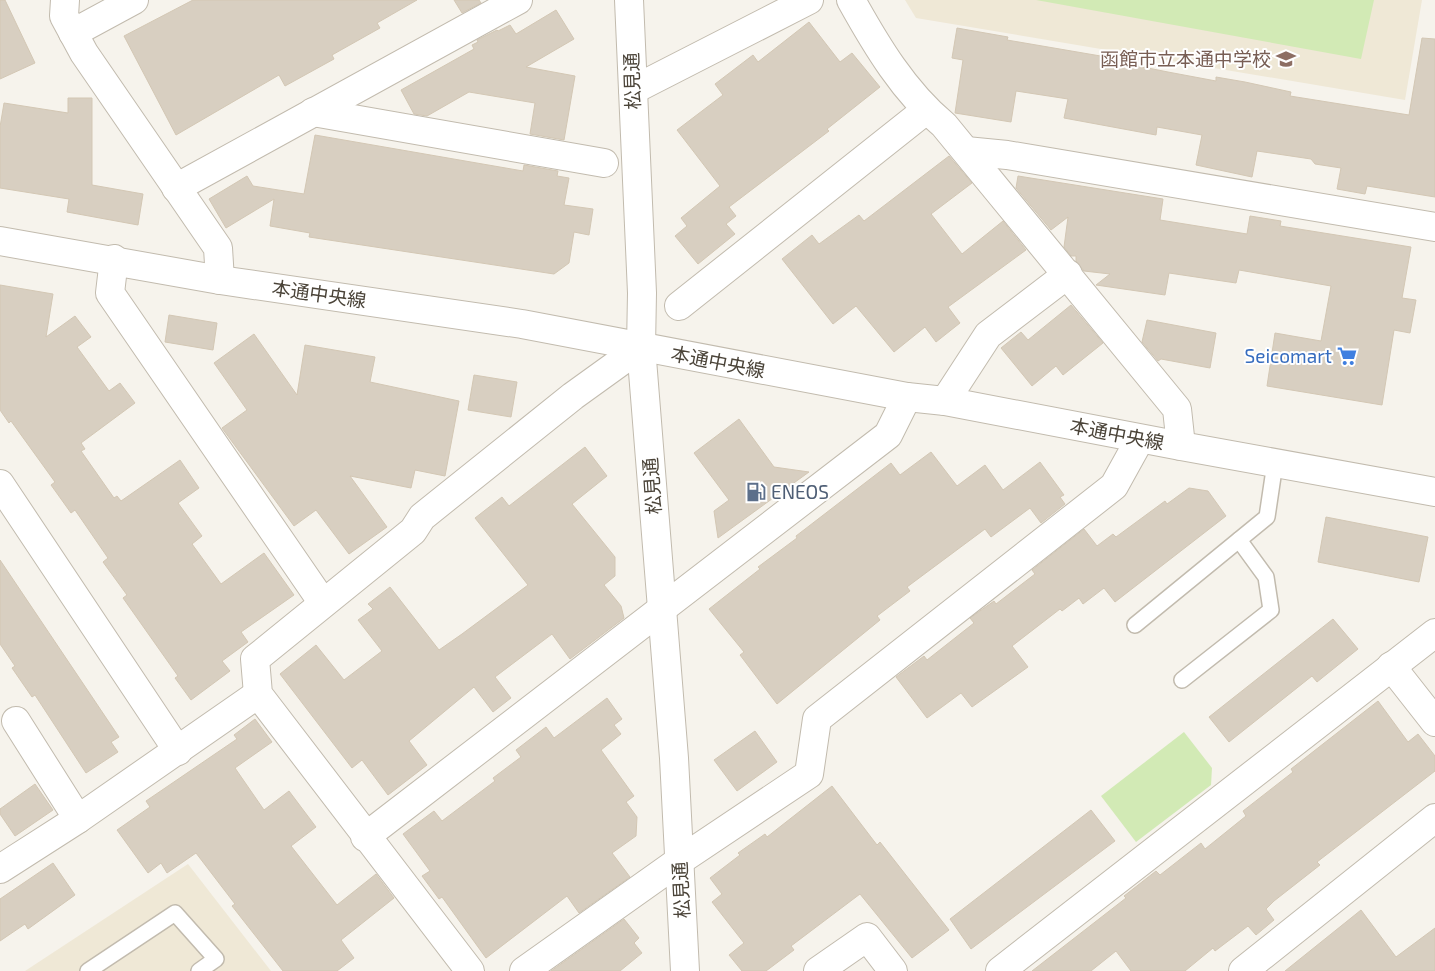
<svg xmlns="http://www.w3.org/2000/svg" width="1435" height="971" viewBox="0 0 1435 971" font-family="'Exo 2','Noto Sans JP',sans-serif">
<rect width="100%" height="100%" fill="#f6f3ec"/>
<g fill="#efe8d6">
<path d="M 905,0 L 1422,0 L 1405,100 L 916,18 Z"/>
<path d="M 188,864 L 271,971 L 25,971 Z"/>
</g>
<g fill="#d2eab5">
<path d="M 1036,0 L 1374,0 L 1361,59 Z"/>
<path d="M 1184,732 L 1212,768 L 1211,785 L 1136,842 L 1101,796 Z"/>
</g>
<g fill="#d8cfc1" stroke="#d3c7b4">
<path d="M 0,0 L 5,0 L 35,63 L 0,79 Z"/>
<path d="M 193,0 L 417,0 L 377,23 L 380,28 L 332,55 L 334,59 L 285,86 L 279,75 L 176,135 L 124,36 Z"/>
<path d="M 454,0 L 479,0 L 481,3 L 462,13 Z"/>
<path d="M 556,10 L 574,39 L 526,67 L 575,76 L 564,140 L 530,134 L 535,103 L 469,92 L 427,116 L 414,114 L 401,90 L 474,49 L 472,45 L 478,42 L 477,40 L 497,30 L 498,31 L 510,25 L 516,34 Z"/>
<path d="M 809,22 L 840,62 L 852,53 L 880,87 L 827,129 L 829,131 L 729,207 L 736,216 L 726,224 L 735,234 L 698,264 L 675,236 L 687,226 L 681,218 L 720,186 L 677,130 L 723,95 L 715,84 L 753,55 L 758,62 Z"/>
<path d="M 957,28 L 1008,37 L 1007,40 L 1124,60 L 1123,63 L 1168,72 L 1216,81 L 1216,77 L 1245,82 L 1291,92 L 1290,96 L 1409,115 L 1422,38 L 1435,39 L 1435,197 L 1367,186 L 1365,194 L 1337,189 L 1341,168 L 1315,164 L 1311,159 L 1257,151 L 1252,177 L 1196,165 L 1202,135 L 1157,127 L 1156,135 L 1064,118 L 1068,99 L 1016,91 L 1011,122 L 955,113 L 963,60 L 952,58 Z"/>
<path d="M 68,98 L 92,98 L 92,185 L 143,194 L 138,225 L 67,212 L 69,199 L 0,188 L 0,127 L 4,103 L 68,113 Z"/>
<path d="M 315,135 L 523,171 L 524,165 L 558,171 L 557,176 L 569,178 L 564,205 L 593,209 L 589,235 L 574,232 L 569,263 L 554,274 L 309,237 L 310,233 L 270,226 L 274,199 L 226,228 L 209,199 L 247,176 L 253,186 L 304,194 Z"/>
<path d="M 949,156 L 972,183 L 931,214 L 962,254 L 1003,221 L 1026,250 L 948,307 L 960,323 L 936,342 L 925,327 L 894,352 L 856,306 L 833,324 L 782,259 L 812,235 L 819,244 L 859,215 L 864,221 Z"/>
<path d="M 1018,176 L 1163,199 L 1160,220 L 1247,234 L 1250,216 L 1281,221 L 1280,226 L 1411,247 L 1402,298 L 1416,300 L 1410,333 L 1394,330 L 1382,405 L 1267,386 L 1275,333 L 1321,341 L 1331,286 L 1239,270 L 1236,283 L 1169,273 L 1165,295 L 1096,285 L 1110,274 L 1084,271 L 1076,261 L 1076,256 L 1071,256 L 1064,247 L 1068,217 L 1051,230 L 1016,188 Z"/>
<path d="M 0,285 L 53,294 L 46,337 L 75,316 L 91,337 L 77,347 L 109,391 L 120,383 L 135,403 L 81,443 L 85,449 L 81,451 L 114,498 L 117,496 L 121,501 L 180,460 L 199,488 L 178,503 L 202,536 L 192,544 L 221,584 L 264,553 L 294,595 L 241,632 L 248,642 L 222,661 L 230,671 L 191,700 L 175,678 L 178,676 L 123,598 L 127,595 L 103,562 L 108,558 L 75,510 L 71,513 L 51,485 L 55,482 L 11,421 L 9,423 L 0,410 Z"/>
<path d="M 1071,305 L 1103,343 L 1063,375 L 1056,366 L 1032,386 L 1001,348 L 1021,332 L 1028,340 Z"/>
<path d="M 169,315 L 217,323 L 213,350 L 165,342 Z"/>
<path d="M 1147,320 L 1216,333 L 1210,368 L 1161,359 L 1158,361 L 1142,342 Z"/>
<path d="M 254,334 L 297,395 L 305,345 L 375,357 L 370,382 L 459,401 L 445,476 L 415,470 L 411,488 L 350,476 L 387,527 L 349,554 L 316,510 L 294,526 L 222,428 L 247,410 L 214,363 Z"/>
<path d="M 474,375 L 517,382 L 511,417 L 468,410 Z"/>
<path d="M 739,419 L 774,467 L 809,472 L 718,538 L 714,511 L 729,500 L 694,453 Z"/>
<path d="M 585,447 L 607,476 L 572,504 L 615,557 L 615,576 L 604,585 L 621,606 L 624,618 L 570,659 L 552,634 L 495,677 L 511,698 L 493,712 L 474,687 L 409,741 L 427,765 L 388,795 L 362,760 L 352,768 L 280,674 L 316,645 L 344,680 L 382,651 L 358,620 L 373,609 L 368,604 L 390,587 L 439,650 L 462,634 L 528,585 L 475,518 L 502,497 L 509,506 Z"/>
<path d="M 931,452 L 957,486 L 985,465 L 1003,490 L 1040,462 L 1064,495 L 1060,497 L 1065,504 L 1041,523 L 1030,508 L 991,537 L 985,529 L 907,587 L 910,591 L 877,616 L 880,620 L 777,704 L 740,655 L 744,652 L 709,609 L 760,569 L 758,567 L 797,538 L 796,536 L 891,463 L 900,475 Z"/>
<path d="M 1189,488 L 1208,491 L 1226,516 L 1115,602 L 1104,588 L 1083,604 L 1079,598 L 1062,611 L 1060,609 L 1012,646 L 1028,667 L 972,707 L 961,693 L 927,718 L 896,677 L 924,656 L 927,660 L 974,623 L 970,618 L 994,601 L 996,604 L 1035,574 L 1032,570 L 1084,529 L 1097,546 L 1113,534 L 1116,537 L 1165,501 L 1167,504 Z"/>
<path d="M 1326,517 L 1428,537 L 1419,582 L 1318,562 Z"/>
<path d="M 0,560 L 119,737 L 111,742 L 118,752 L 86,773 L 35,695 L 32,697 L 12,668 L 15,666 L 0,644 Z"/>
<path d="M 1333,619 L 1358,649 L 1317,682 L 1312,676 L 1229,742 L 1209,717 Z"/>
<path d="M 607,698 L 622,719 L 614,725 L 621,734 L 601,750 L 634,796 L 626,802 L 637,817 L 636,836 L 612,853 L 630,877 L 579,913 L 567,896 L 486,958 L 442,897 L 439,899 L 422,876 L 430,871 L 403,834 L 434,811 L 442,821 L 495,781 L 493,778 L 521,757 L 516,750 L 529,740 L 546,727 L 554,738 Z"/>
<path d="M 1378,701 L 1408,742 L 1418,734 L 1435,756 L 1435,771 L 1317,862 L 1320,865 L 1274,901 L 1266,909 L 1274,920 L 1256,935 L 1248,926 L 1215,951 L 1213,948 L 1185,971 L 1131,971 L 1116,951 L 1091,971 L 1032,971 L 1126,898 L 1124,896 L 1156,871 L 1160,875 L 1201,843 L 1205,849 L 1246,816 L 1243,811 L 1293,772 L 1291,769 Z"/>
<path d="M 255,719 L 272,742 L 235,768 L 264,810 L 289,791 L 316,827 L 291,846 L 337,905 L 376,874 L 394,898 L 341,940 L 354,958 L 337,971 L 283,971 L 232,906 L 235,904 L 196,853 L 167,873 L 161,863 L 148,873 L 117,830 L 150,807 L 146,801 L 237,739 L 234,735 Z"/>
<path d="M 755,731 L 777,762 L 737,791 L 714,760 Z"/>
<path d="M 35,784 L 53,810 L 15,836 L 0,814 L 0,809 Z"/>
<path d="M 832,786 L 877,845 L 880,842 L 949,930 L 912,958 L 860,894 L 791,946 L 794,950 L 766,971 L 742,971 L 729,955 L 744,943 L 712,902 L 722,894 L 710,878 L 740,855 L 738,853 L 765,834 L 767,837 Z"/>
<path d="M 1091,810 L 1115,841 L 971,949 L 950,919 Z"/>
<path d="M 53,863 L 75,895 L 28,929 L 25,924 L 0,941 L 0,899 Z"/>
<path d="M 1361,910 L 1396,957 L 1435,928 L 1435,971 L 1285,971 Z"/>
<path d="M 624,919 L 639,938 L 634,943 L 642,953 L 620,971 L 551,971 Z"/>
</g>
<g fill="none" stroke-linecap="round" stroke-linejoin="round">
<defs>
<g id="service">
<path d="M 1135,625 L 1267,517 L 1275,463"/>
<path d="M 1182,680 L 1271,610 L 1266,577 L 1239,540"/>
<path d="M 88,971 L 175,913 L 216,959 L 199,971"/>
</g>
<g id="minor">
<path d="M 65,0 L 64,16 L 84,53 L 218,248 L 220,280"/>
<path d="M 851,0 C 876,45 904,92 944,125 L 1177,409 L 1181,446"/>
<path d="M 73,33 L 134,0"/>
<path d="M 633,90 L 809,0"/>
<path d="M 313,112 L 604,163"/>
<path d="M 966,151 L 1007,155 L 1435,227"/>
<path d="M 176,188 L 518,0"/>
<path d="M 114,259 L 110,293 L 323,603"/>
<path d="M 679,306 L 926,110"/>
<path d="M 945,401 L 988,335 L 1068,274"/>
<path d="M 0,484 L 178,751"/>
<path d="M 1391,666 L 1435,722"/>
<path d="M 16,721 L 78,819"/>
<path d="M 365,837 L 888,435 L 907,397"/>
<path d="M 0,869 L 78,819 L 258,694"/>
<path d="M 470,971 L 258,694 L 255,659 L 413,531 L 422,517 L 573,396 L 641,347"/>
<path d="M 524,971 L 679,861 L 809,774 L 817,719 L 1114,486 L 1140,439"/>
<path d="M 818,971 L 867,937 L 893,971"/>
<path d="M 1000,971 L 1435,633"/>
<path d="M 1243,971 L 1435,818"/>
</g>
<g id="tertiary">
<path d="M 629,0 L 642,293 L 641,347 L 674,758 L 685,971"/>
<path d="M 0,241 L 220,280 L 522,324 L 907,397 L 945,401 L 1181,446 L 1435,492"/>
</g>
</defs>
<use href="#service" stroke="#c2bbae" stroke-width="18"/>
<use href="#minor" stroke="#c2bbae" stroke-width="30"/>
<use href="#tertiary" stroke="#c2bbae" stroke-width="30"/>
<use href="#service" stroke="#fff" stroke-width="15"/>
<use href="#minor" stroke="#fff" stroke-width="28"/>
<use href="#tertiary" stroke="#fff" stroke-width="28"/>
</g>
<defs>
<symbol id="school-bare" viewBox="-9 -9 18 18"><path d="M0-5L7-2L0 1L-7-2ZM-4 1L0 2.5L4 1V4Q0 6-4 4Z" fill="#8d6e63" stroke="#fff" stroke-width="2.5" paint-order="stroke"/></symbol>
<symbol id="supermarket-bare" viewBox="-9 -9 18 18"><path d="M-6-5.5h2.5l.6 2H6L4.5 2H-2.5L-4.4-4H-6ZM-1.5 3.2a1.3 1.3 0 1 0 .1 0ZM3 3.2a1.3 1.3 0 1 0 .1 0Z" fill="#3f7fe0" stroke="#fff" stroke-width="2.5" paint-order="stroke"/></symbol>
<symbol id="fuel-bare" viewBox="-9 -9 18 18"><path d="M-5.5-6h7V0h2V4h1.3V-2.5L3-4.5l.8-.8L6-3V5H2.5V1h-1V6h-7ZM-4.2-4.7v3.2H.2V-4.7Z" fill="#5c6f8a" stroke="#fff" stroke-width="2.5" paint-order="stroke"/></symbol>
</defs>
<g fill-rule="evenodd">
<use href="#school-bare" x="1272" y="45" width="28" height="28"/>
<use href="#supermarket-bare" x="1333" y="342" width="28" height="28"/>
<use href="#fuel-bare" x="742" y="478" width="28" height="28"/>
</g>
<g text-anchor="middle" stroke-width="4" stroke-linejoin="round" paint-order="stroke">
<g font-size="19" fill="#785e54" stroke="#fff" text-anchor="end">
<text x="1271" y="66">函館市立本通中学校</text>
</g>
<g font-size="19" fill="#4b4439" stroke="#fff">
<text transform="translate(632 81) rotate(-92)" y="7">松見通</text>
<text transform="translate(319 294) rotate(8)" y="7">本通中央線</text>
<text transform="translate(718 362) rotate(11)" y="7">本通中央線</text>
<text transform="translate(1117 434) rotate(11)" y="7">本通中央線</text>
<text transform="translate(652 486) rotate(-94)" y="7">松見通</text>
<text transform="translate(681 890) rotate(-93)" y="7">松見通</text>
</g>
<g font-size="19" fill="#366cbe" stroke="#fff" text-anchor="end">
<text x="1332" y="363">Seicomart</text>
</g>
<g font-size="19" fill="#4e5e75" stroke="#fff" text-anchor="start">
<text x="771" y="499">ENEOS</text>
</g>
</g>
</svg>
